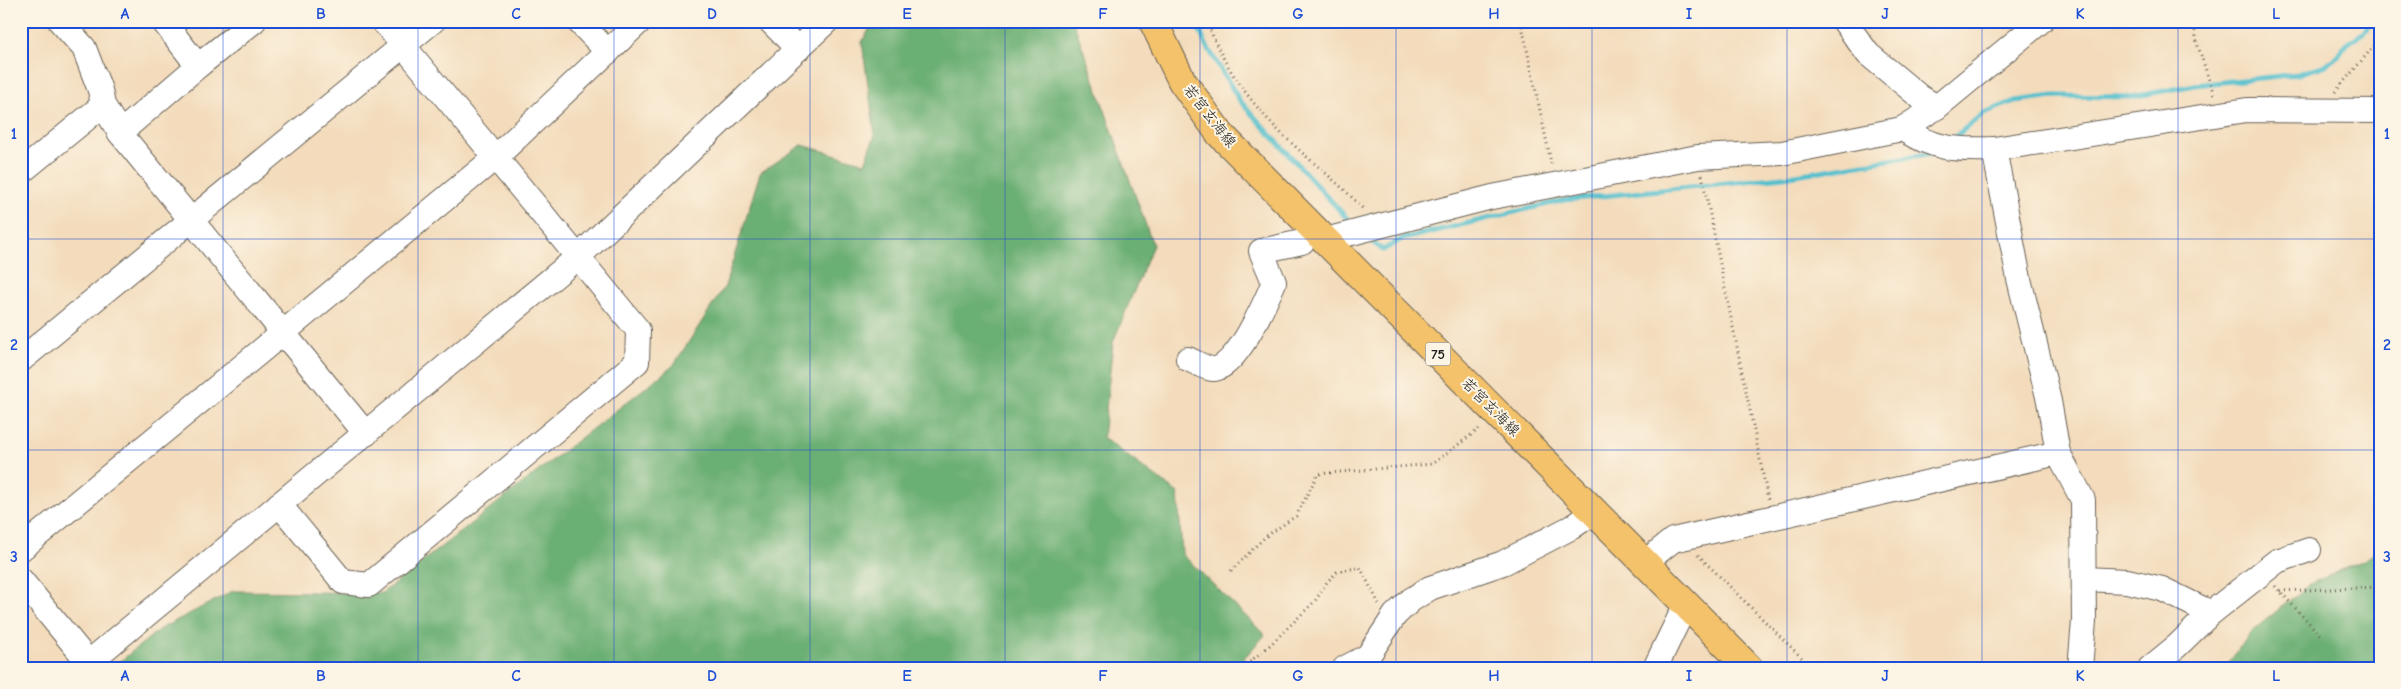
<svg xmlns="http://www.w3.org/2000/svg" width="2401" height="689" viewBox="0 0 2401 689" font-family="'Comic Neue','Klee One',sans-serif">
<rect width="100%" height="100%" fill="#fcf5e5"/>
<filter id="ink" filterUnits="userSpaceOnUse"><feTurbulence type="fractalNoise" baseFrequency=".02" numOctaves="2"/><feDisplacementMap in="SourceGraphic" scale="10" xChannelSelector="R" yChannelSelector="G"/><feConvolveMatrix kernelMatrix="1 2 1 2 8 2 1 2 1" color-interpolation-filters="sRGB"/></filter>
<filter id="wash" filterUnits="userSpaceOnUse"><feTurbulence type="fractalNoise" baseFrequency=".0096" numOctaves="4" result="noise"/><feDisplacementMap in="SourceGraphic" scale="20" xChannelSelector="R" yChannelSelector="G"/><feGaussianBlur stdDeviation="1.12" result="paint"/><feColorMatrix in="noise" values="0 0 0 0 0 0 0 0 0 0 0 0 0 0 0 0 0 1.4 0 .05"/><feComposite in="paint" operator="in"/></filter>
<g filter="url(#wash)">
<rect width="100%" height="100%" fill="#f3dbbb"/>
<g fill="#6baf73" stroke="#446648">
<path d="M 874,21 L 1073,21 L 1153,245 L 1113,342 L 1103,438 L 1178,493 L 1182,554 L 1265,635 L 1235,668 L 112,668 L 160,629 L 233,591 L 382,593 L 673,366 L 725,286 L 760,173 L 802,145 L 865,163 L 875,135 L 862,42 Z"/>
<path d="M 2380,547 L 2380,668 L 2225,668 L 2251,632 L 2310,584 L 2364,560 Z"/>
</g>
<g fill="none" stroke-linecap="round" stroke-linejoin="round">
<g stroke="#54c0ce" stroke-width="5">
<path d="M 1196,21 L 1205,43 L 1240,101 L 1353,225"/>
<path d="M 1950,141 L 1984,113 L 2015,101 L 2054,96 L 2132,97 L 2195,85 L 2298,74 L 2326,65 L 2340,54 L 2346,44 L 2363,33 L 2373,21"/>
<path d="M 1365,237 L 1383,250 L 1402,239 L 1565,200 L 1783,177 L 1933,153"/>
</g>
</g>
</g>
<g filter="url(#ink)">
<g fill="none" stroke-linecap="round" stroke-linejoin="round">
<defs>
<g id="minor">
<path d="M 60,21 L 84,48 L 100,90 L 103,105 L 120,133 L 366,434"/>
<path d="M 163,21 L 198,66 L 254,21"/>
<path d="M 578,21 L 608,52"/>
<path d="M 770,21 L 798,49"/>
<path d="M 1844,21 L 1868,54 L 1920,97 L 1937,107"/>
<path d="M 1902,129 C 1937,150 1954,150 1994,149 L 2247,110 L 2380,111"/>
<path d="M 120,133 L 198,66"/>
<path d="M 1994,149 L 2019,279 L 2049,401 L 2058,453 L 2083,500 L 2084,621 L 2080,668"/>
<path d="M 21,172 L 103,105"/>
<path d="M 1325,240 L 1492,197 L 1698,157 L 1782,153 L 1902,129 L 1937,107 L 2041,21"/>
<path d="M 1188,359 C 1195,362 1206,369 1213,369 C 1236,370 1266,301 1274,282 L 1261,251 L 1302,242 L 1314,230"/>
<path d="M 21,360 L 433,21"/>
<path d="M 279,504 L 343,582 L 369,585 L 637,362 L 638,330 L 383,21"/>
<path d="M 21,549 L 496,157 L 640,21"/>
<path d="M 1645,562 L 1673,540 L 2058,453"/>
<path d="M 2084,579 L 2127,581 L 2162,589 L 2211,613 L 2277,561 L 2309,550"/>
<path d="M 21,580 L 89,663"/>
<path d="M 82,668 L 578,257 L 827,21"/>
<path d="M 1345,668 L 1368,656 L 1395,615 L 1411,600 L 1430,588 L 1503,563 L 1572,527 L 1595,511"/>
<path d="M 1655,668 L 1686,604"/>
<path d="M 2150,668 L 2177,646 L 2211,613"/>
</g>
<path id="major" d="M 1153,21 L 1182,81 L 1220,134 L 1749,668"/>
</defs>
<use href="#minor" stroke="#675f54" stroke-width="26"/>
<use href="#major" stroke="#675f54" stroke-width="30"/>
<g stroke="#675f54" stroke-width="3" stroke-dasharray="1 4" stroke-linecap="butt">
<path d="M 1207,21 C 1221,63 1250,102 1280,132 C 1307,159 1339,182 1364,210"/>
<path d="M 1521,21 L 1552,167"/>
<path d="M 2193,21 L 2198,46 L 2214,95"/>
<path d="M 2335,92 L 2380,39"/>
<path d="M 1702,175 L 1768,499"/>
<path d="M 1698,555 L 1812,668"/>
<path d="M 1231,571 L 1265,537 L 1296,516 L 1318,474 L 1432,464 L 1482,427"/>
<path d="M 2275,586 L 2321,636"/>
<path d="M 2280,591 L 2380,587"/>
<path d="M 1242,668 L 1268,647 L 1315,601 L 1327,582 L 1337,572 L 1360,567 L 1379,604"/>
</g>
<use href="#minor" stroke="#fff" stroke-width="24"/>
<use href="#major" stroke="#f3c26a" stroke-width="28"/>
</g>
</g>
<path fill="none" stroke="#1d4ed8" stroke-width="1" stroke-opacity="0.55" d="M 223,21 L 223,668M 418,21 L 418,668M 614,21 L 614,668M 810,21 L 810,668M 1005,21 L 1005,668M 1200,21 L 1200,668M 1396,21 L 1396,668M 1592,21 L 1592,668M 1787,21 L 1787,668M 1982,21 L 1982,668M 2178,21 L 2178,668M 21,239 L 2380,239M 21,450 L 2380,450"/>
<g text-anchor="middle" stroke-width="4" stroke-linejoin="round" paint-order="stroke">
<rect fill="#fcf5e5" stroke="#5f5d58" stroke-width="1" x="1425.5" y="342.5" width="25" height="23" rx="4"/>
<g font-size="14" font-weight="bold" fill="#1c1c1c">
<text x="1438" y="359">75</text>
</g>
<g font-size="15" fill="#1c1c1c" stroke="#fcf5e5">
<text transform="translate(1210 116) rotate(52)" y="5">若宮玄海線</text>
<text transform="translate(1491 407) rotate(45)" y="5">若宮玄海線</text>
</g>
</g>
<rect width="2401" height="689" fill="none" stroke="#fcf5e5" stroke-width="55"/>
<rect x="28" y="28" width="2346" height="634" fill="none" stroke="#1d4ed8" stroke-width="2"/>
<g font-size="16" text-anchor="middle" font-weight="bold" fill="#1d4ed8">
<text x="125" y="19">A</text>
<text x="321" y="19">B</text>
<text x="516" y="19">C</text>
<text x="712" y="19">D</text>
<text x="907" y="19">E</text>
<text x="1103" y="19">F</text>
<text x="1298" y="19">G</text>
<text x="1494" y="19">H</text>
<text x="1689" y="19">I</text>
<text x="1885" y="19">J</text>
<text x="2080" y="19">K</text>
<text x="2276" y="19">L</text>
<text x="14" y="139">1</text>
<text x="2387" y="139">1</text>
<text x="14" y="350">2</text>
<text x="2387" y="350">2</text>
<text x="14" y="562">3</text>
<text x="2387" y="562">3</text>
<text x="125" y="681">A</text>
<text x="321" y="681">B</text>
<text x="516" y="681">C</text>
<text x="712" y="681">D</text>
<text x="907" y="681">E</text>
<text x="1103" y="681">F</text>
<text x="1298" y="681">G</text>
<text x="1494" y="681">H</text>
<text x="1689" y="681">I</text>
<text x="1885" y="681">J</text>
<text x="2080" y="681">K</text>
<text x="2276" y="681">L</text>
</g>
</svg>
